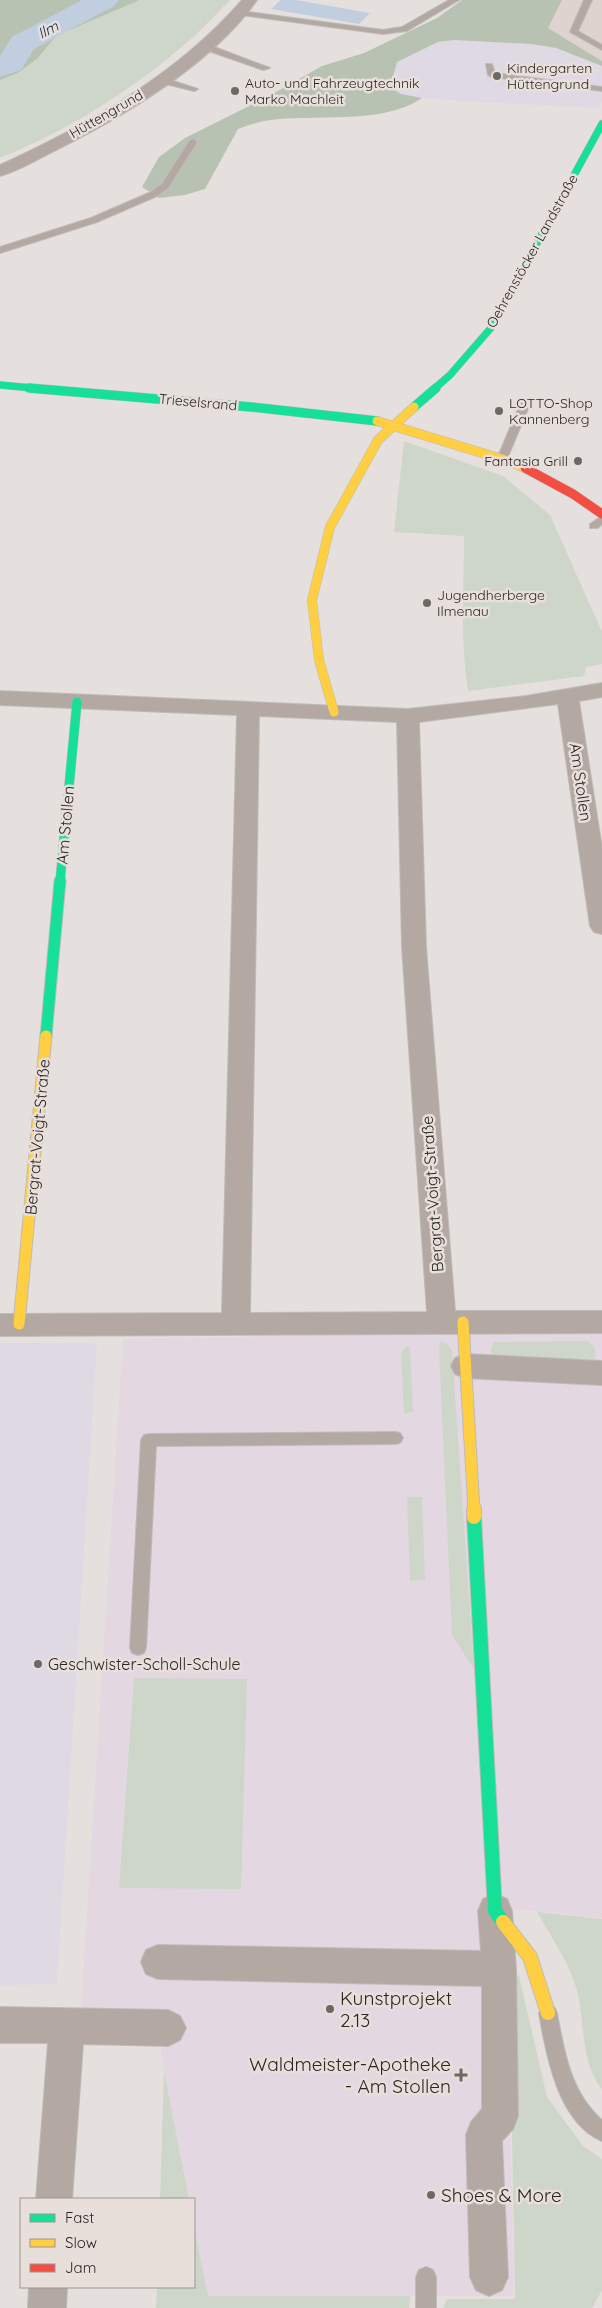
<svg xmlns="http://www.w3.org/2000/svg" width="602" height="2308" viewBox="0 0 602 2308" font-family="Quicksand,sans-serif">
<rect width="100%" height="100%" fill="#e5e0de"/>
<path fill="#e3d8e1" d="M 602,1330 L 602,1918 L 506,1908 L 514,2296 L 207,2296 L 194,2226 L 194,2199 L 189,2199 L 161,2055 L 163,2009 L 81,2008 L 123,1339 Z"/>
<path fill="#ded3ce" d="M 562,0 L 602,0 L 602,61 L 548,28 Z"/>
<g fill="#dfd9e4">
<path d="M 454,40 L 531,44 L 556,48 L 602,66 L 602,102 L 598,108 L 462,101 L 422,98 L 401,94 L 389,87 L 397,61 L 438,42 Z"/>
<path d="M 0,1343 L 97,1343 L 57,1984 L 0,1985 Z"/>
</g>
<g fill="#cdd6c9">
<path d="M 140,0 L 230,0 C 217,13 205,26 192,38 C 136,88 69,130 0,158 L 0,80 L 18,73 L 38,58 L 56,36 Z"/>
<path d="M 404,441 L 503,476 L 550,515 L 602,632 L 602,664 L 586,667 L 584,676 L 468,691 C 460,639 464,588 464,536 L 394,532 Z"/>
<path d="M 587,1341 C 594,1346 596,1349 595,1358 L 592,1359 L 497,1361 L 491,1357 L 491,1348 L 494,1342 Z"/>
<path d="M 440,1342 L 447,1343 L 452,1351 L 474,1669 L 452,1635 L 439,1349 Z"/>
<path d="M 410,1346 L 413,1412 L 404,1413 L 401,1354 L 405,1347 Z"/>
<path d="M 407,1497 L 422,1497 L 425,1580 L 410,1581 Z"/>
<path d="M 134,1678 L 247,1679 L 241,1889 L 119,1888 Z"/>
<path d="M 537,1912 L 602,1919 L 602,2089 C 580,2063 585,2021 577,1990 C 569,1962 551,1937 537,1912 Z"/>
<path d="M 509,1970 L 519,1976 L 547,2097 L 583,2146 L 602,2159 L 602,2290 L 592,2308 L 443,2308 L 447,2299 L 515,2299 Z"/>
<path d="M 164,2071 L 189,2199 L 160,2199 Z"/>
<path d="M 194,2226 L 208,2296 L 410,2296 L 409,2308 L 156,2308 L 157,2287 L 194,2287 Z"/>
</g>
<g fill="#b8c2b3">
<path d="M 0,0 L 140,0 L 56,36 L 38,58 L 18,73 L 0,80 Z"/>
<path d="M 462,0 L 562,0 L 548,28 L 602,61 L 602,66 L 556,48 L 531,44 L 454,40 L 438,42 L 397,62 L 390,87 L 401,94 L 422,98 C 382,126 311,113 264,121 C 255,123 247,126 238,129 L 205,189 L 185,195 L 159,198 L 142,187 L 159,157 L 185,138 L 269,96 L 322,66 L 364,53 L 437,18 Z"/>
</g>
<path fill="#c1cedf" d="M 281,0 L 296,0 L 370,13 L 359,24 L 271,9 Z"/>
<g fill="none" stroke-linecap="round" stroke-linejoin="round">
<path fill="#c1cedf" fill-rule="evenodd" d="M 82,0 L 119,0 L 114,6 L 34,49 L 21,70 L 0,77 L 0,56 L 12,37 Z"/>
<defs>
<g id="lane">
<path d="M 449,0 L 459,0 L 407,31 L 383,34 L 241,15 L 237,13 L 241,11 L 383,30 L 402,27 Z"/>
<path d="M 584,0 L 592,0 L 578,31 L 602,45 L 602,50 L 570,32 Z"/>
<path d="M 203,45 L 209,45 L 270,68 L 263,70 L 203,49 Z"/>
<path d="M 486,64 L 492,64 L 495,73 L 602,87 L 602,91 L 492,77 L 488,75 Z"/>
<path d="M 158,78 L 164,78 L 198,89 L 194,91 L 158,82 Z"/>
<path d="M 193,139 L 197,142 L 168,188 L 157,196 L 97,222 L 0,253 L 0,247 L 91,218 L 151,192 L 162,184 L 190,140 Z"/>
<path d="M 525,401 L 530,404 L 507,459 L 506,461 L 498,461 L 497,459 L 520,404 Z"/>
<path d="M 602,516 L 602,524 L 598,528 L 590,528 L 590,524 Z"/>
<path d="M 395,1432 L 400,1433 L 403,1438 L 400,1443 L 395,1444 L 156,1446 L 146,1648 L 144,1653 L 138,1655 L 132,1653 L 130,1648 L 141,1440 L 144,1435 L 149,1434 Z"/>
<path d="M 548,2004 L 554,2007 L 557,2013 C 564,2052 571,2093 602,2120 L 602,2141 C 558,2123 546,2054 539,2013 L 542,2007 Z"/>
<path d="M 426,2267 L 433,2270 L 436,2277 L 436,2308 L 416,2308 L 416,2277 L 419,2270 Z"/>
</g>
<g id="street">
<path d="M 242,0 L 257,0 C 213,63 124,116 56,150 C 38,159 19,171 0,176 L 0,165 C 89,124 177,75 242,0 Z"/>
<path d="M 602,683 L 602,697 L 579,701 L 602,848 L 602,934 L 594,932 L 590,926 L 558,704 L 419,722 L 426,947 L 455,1311 L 602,1311 L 602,1333 L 0,1336 L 0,1314 L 222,1313 L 237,715 L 0,705 L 0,691 L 408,709 L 526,696 ZM 259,716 L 397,722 L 402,947 L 427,1312 L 250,1313 Z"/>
<path d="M 465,1354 L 602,1361 L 602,1385 L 465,1378 L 455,1374 L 451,1366 L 455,1358 Z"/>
<path d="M 495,1894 L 507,1899 L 512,1911 L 516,1969 L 518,2116 L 513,2129 L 502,2141 L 508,2277 L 502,2290 L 489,2296 L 476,2290 L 470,2277 L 466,2135 L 471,2122 L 482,2109 L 482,1986 L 158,1979 L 146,1974 L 141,1962 L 146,1950 L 158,1945 L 481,1951 L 478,1911 L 483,1899 Z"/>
<path d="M 0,2007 L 168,2010 L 180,2016 L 186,2028 L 180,2040 L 168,2046 L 83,2044 L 72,2199 L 36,2199 L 48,2043 L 0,2043 Z"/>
<path d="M 29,2287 L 67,2287 L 66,2308 L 28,2308 Z"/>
</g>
<g id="fast-far3">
<path d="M 0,385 L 43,389"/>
<path d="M 434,389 L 450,375 L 490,329 L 602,124"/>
</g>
<g id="fast-far2">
<path d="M 29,388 L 251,407 L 377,421"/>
<path d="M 414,407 L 436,388"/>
<path d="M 60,882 L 77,702"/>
</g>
<path id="fast-far1" d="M 46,1036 L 60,881"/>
<path id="fast" d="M 474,1517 L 495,1911 L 503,1922"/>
<g id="slow-far2">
<path d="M 377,421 L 502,459 L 525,468"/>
<path d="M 334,712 L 319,660 L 312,600 L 330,527 L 378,440 L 414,407"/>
</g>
<g id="slow-far1">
<path d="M 463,1322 L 474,1510"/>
<path d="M 19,1324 L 46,1036"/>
</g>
<g id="slow">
<path d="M 474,1509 L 474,1517"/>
<path d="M 503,1922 L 530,1957 L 548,2013"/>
</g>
<path id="jam" d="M 525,468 L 573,494 L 602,514"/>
</defs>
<use href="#lane" stroke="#bfbcba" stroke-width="2"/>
<use href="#street" stroke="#bfbcba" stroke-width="2"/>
<use href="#fast-far3" stroke="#bfbcba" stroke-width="8"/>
<use href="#fast-far2" stroke="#bfbcba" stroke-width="10"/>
<use href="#fast-far1" stroke="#bfbcba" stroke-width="13"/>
<use href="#fast" stroke="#bfbcba" stroke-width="16"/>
<use href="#slow-far2" stroke="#bfbcba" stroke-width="10"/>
<use href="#slow-far1" stroke="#bfbcba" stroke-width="13"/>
<use href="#slow" stroke="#bfbcba" stroke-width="16"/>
<use href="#jam" stroke="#bfbcba" stroke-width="10"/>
<use href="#lane" fill="#b3a9a2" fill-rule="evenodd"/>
<use href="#street" fill="#b3a9a2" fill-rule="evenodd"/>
<use href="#fast-far3" stroke="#16e098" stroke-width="7"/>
<use href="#fast-far2" stroke="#16e098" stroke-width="9"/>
<use href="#fast-far1" stroke="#16e098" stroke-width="11"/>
<use href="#fast" stroke="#16e098" stroke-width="14"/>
<use href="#slow-far2" stroke="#ffcf43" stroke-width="9"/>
<use href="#slow-far1" stroke="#ffcf43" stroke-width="11"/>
<use href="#slow" stroke="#ffcf43" stroke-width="14"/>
<use href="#jam" stroke="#f24e42" stroke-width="9"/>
</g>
<g fill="#6b6866" stroke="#e8dfdb" stroke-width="2">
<circle cx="497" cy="76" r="5"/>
<circle cx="235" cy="91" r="5"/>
<circle cx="499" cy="411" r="5"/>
<circle cx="578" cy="461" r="5"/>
<circle cx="427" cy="603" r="5"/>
<circle cx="38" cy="1664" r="5"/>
<circle cx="330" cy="2009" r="5"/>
<path d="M458.5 2067.5h5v5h5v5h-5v5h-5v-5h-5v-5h5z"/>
<circle cx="431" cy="2195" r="5"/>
</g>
<g text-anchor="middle" stroke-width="5" stroke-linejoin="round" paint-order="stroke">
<g font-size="14" fill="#2a2725" stroke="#e8dfdb" text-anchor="start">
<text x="507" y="73">Kindergarten<tspan x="507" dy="16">Hüttengrund</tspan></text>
<text x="245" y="88">Auto- und Fahrzeugtechnik<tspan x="245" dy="16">Marko Machleit</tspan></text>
<text x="509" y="408">LOTTO-Shop<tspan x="509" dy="16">Kannenberg</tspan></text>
<text x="568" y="466" text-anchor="end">Fantasia Grill</text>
<text x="437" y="600">Jugendherberge<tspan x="437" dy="16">Ilmenau</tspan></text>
</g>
<g font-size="14" fill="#2a2725" stroke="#e8dfdb">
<text transform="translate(106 114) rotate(-30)" y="5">Hüttengrund</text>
<text transform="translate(532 251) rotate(-61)" y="5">Oehrenstöcker Landstraße</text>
<text transform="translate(198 402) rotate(5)" y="5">Trieselsrand</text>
</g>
<g font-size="15" font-style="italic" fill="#0b2e50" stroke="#e8dfdb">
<text transform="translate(48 30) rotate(-28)" y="5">Ilm</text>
</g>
<g font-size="16" fill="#2a2725" stroke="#e8dfdb">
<text transform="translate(581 782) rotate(82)" y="6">Am Stollen</text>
<text transform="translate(65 825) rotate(-85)" y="6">Am Stollen</text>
<text transform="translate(37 1137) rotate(-85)" y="6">Bergrat-Voigt-Straße</text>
<text transform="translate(432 1194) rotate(-94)" y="6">Bergrat-Voigt-Straße</text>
</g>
<g font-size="16" fill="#2a2725" stroke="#e8dfdb" text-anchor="start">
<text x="48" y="1670">Geschwister-Scholl-Schule</text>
</g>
<g font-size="19" fill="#2a2725" stroke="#e8dfdb" text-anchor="start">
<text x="340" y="2005">Kunstprojekt<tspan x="340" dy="22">2.13</tspan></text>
<text x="451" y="2071" text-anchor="end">Waldmeister-Apotheke<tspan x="451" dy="22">- Am Stollen</tspan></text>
<text x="441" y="2202">Shoes &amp; More</text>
</g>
</g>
<rect x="20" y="2198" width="175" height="90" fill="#e8dfdb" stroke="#9c9592"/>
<rect x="30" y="2214" width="25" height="8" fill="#16e098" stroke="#9c9592"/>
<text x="65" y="2223" font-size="15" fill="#2a2725">Fast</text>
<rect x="30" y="2239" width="25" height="8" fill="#ffcf43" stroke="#9c9592"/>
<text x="65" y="2248" font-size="15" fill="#2a2725">Slow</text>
<rect x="30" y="2264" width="25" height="8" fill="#f24e42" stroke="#9c9592"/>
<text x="65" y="2273" font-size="15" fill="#2a2725">Jam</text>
</svg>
